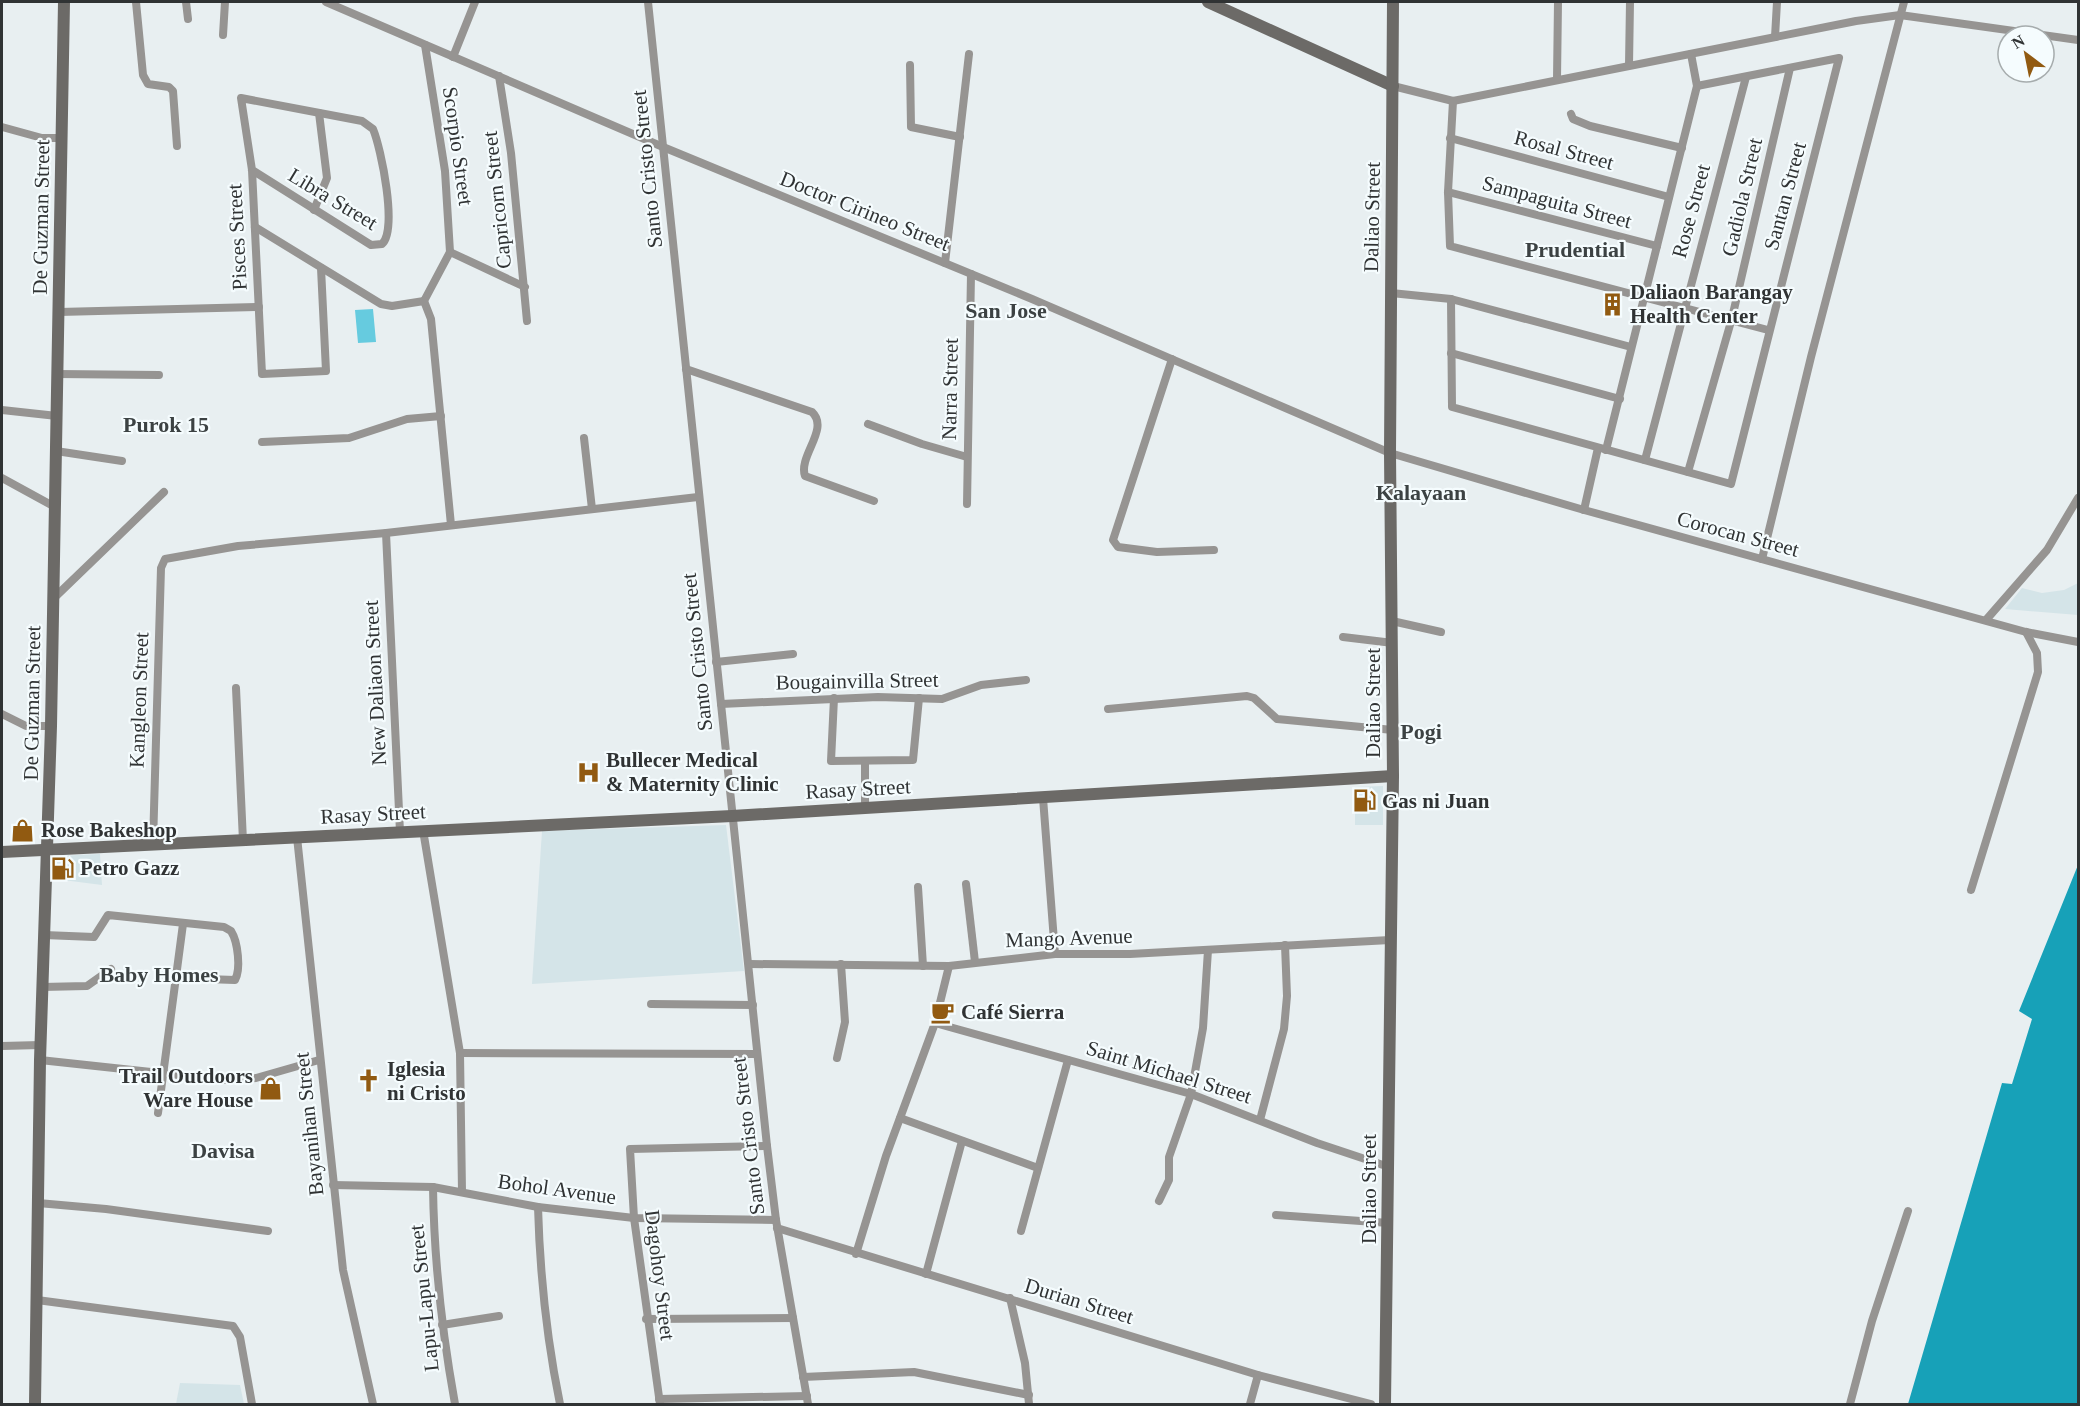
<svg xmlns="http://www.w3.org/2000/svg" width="2080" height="1406" viewBox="0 0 2080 1406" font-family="Georgia,serif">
<rect width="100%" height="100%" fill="#e8eff1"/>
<g fill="#d4e4e8">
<path d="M 2078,583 L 2078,615 L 2005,609 L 2022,588 L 2042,593 L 2064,590 Z"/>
<path d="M 1383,786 L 1383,825 L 1355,825 L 1355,787 Z"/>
<path d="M 726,825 L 744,971 L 532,984 L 542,831 Z"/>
<path d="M 100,854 L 102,885 L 55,879 L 57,856 Z"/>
<path d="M 180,1383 L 240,1385 L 244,1404 L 176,1404 Z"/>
</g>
<path fill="#66cbdf" d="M 373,309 L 376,342 L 358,343 L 355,310 Z"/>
<path fill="#17a1b8" d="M 2078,865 L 2078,1404 L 1908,1404 L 2002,1083 L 2012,1084 L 2032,1019 L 2019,1011 Z"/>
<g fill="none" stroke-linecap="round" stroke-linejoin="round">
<g stroke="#969492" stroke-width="8">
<path d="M 136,2 L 143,75 L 148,84 L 169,87 L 173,91 L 177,146"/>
<path d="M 186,2 L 188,19"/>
<path d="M 326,2 L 663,147 L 1032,299 L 1390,453 L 1584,510 L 2026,632 L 2078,642"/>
<path d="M 648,2 L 767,1146 L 776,1220 L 808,1404"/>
<path d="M 223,35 L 225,2"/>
<path d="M 1775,37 L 1777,2"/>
<path d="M 453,57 L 475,2"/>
<path d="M 910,65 L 911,127 L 960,137"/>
<path d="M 1629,65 L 1630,2"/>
<path d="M 499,76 L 511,153 L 527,321"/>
<path d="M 1557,79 L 1558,2"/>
<path d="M 1393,86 L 1453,101 L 1856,21 L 1900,15 L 2078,40"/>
<path d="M 1453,101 L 1448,192 L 1450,246 L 1768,330"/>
<path d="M 1571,114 L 1573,119 L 1590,126 L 1682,148"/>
<path d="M 2,127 L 42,138 L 62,138"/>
<path d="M 1450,138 L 1669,197"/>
<path d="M 252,170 L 371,245 L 382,244 C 398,230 381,148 373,129 L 362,121 L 241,98 L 252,170 L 262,374 L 326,371 L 321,268"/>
<path d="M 1448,192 L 1657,246"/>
<path d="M 314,210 L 327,178 L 319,113"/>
<path d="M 255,227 L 381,304 L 392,306 L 424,301"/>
<path d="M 450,252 L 525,287"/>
<path d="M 945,263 L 969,54"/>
<path d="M 1391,293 L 1451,299 L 1631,347"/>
<path d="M 1451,299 L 1452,407 L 1731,484 L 1839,58 L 1697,86"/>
<path d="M 424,301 L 450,252 L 445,171 L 425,45"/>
<path d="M 424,301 L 431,319 L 451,525"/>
<path d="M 59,312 L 259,307"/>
<path d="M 1451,353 L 1620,399"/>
<path d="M 1172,359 L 1113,540 L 1118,547 L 1157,552 L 1214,550"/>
<path d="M 686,369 L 812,412 C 830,429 798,456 805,476 L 874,501"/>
<path d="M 57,374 L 159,375"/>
<path d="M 2,410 L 57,416"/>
<path d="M 868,424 L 922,444 L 967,457"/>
<path d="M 584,438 L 592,509"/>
<path d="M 262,442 L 349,438 L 407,419 L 441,416"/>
<path d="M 1606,450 L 1697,86 L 1691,54"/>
<path d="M 56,451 L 122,461"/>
<path d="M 1645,460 L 1746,77"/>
<path d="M 1688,472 L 1732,318 L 1790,68"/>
<path d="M 2,478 L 55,507"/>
<path d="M 967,504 L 971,274"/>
<path d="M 1584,510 L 1598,448"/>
<path d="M 386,533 L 400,832"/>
<path d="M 1762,559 L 1811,357 L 1904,2"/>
<path d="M 53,599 L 164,492"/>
<path d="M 1986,620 L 2047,550 L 2078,498"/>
<path d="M 1392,621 L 1441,632"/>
<path d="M 1343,637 L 1393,643"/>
<path d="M 716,662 L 793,654"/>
<path d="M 236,688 L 243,841"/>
<path d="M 834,698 L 831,761 L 913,760 L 919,698"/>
<path d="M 721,704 L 878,697 L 942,699 L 981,685 L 1026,680"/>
<path d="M 1108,709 L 1247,696 L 1254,698 L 1277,719 L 1393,730"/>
<path d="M 2,714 L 26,726 L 51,726"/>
<path d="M 865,762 L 865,807"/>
<path d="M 1043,798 L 1055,954"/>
<path d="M 423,830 L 460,1053 L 462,1192"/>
<path d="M 297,837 L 343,1270 L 373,1404"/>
<path d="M 153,844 L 161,568 L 165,559 L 238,546 L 386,533 L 698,497"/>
<path d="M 966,884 L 975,962"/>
<path d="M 918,887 L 923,966"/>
<path d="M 1971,890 L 2038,672 L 2037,653 L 2026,632"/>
<path d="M 44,935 L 94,937 L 108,915 L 224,927 L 231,931 C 238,942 241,969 235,980 L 176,978"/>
<path d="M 750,964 L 949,966 L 1055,954 L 1130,954 L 1390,940"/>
<path d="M 42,987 L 87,986 L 111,969"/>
<path d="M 651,1004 L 753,1005"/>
<path d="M 935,1023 L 1191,1094 L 1317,1143 L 1389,1167"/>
<path d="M 2,1046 L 40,1045"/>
<path d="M 460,1053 L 757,1054"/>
<path d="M 837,1058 L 845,1022 L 841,964"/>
<path d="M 40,1060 L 225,1080 L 256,1078 L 319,1060"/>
<path d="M 158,1113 L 183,924"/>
<path d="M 900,1118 L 1038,1168"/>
<path d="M 1260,1120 L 1284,1029 L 1287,996 L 1285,945"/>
<path d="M 333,1185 L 433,1187 L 538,1207 L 634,1218 L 776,1220"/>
<path d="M 433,1187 C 434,1260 442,1332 455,1404"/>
<path d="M 1159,1201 L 1169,1180 L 1169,1157 L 1191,1094 L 1203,1028 L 1208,950"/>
<path d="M 38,1203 L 106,1209 L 268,1231"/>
<path d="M 538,1207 C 540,1277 546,1336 560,1404"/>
<path d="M 1276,1215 L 1389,1223"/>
<path d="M 777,1228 L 1258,1375 L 1371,1404"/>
<path d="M 1021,1231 L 1068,1060"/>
<path d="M 856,1254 L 886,1156 L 935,1023 L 949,966"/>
<path d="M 926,1274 L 962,1141"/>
<path d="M 1010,1298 L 1025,1363 L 1029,1404"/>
<path d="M 37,1300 L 233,1326 L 240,1337 L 252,1404"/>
<path d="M 646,1319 L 793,1318"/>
<path d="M 442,1325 L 499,1316"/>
<path d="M 803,1377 L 914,1372 L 1029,1395"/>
<path d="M 659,1399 L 807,1396"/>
<path d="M 660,1404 L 634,1218 L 630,1149 L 767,1146"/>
<path d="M 1250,1404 L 1258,1375"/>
<path d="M 1850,1404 L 1872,1321 L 1908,1211"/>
</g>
<g stroke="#6c6a67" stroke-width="12">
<path d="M 1208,2 L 1393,86"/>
<path d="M 2,852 L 732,816 L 1393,776"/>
<path d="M 35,1404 L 40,1060 L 51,726 L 64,2"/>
<path d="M 1385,1404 L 1393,776 L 1390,453 L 1393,2"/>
</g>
</g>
<defs>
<symbol id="building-bare" viewBox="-9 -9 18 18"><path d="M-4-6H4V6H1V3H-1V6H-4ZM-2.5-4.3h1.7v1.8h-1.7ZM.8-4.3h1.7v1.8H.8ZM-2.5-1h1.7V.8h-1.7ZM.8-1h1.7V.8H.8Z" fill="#915a11" stroke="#f5fcfe" stroke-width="2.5" paint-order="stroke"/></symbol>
<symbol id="hospital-bare" viewBox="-9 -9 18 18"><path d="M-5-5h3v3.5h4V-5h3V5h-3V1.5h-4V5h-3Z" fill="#915a11" stroke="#f5fcfe" stroke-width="2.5" paint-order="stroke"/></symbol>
<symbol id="fuel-bare" viewBox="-9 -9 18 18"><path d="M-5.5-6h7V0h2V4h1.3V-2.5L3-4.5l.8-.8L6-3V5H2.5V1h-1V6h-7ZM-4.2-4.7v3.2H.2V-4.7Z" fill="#915a11" stroke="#f5fcfe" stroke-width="2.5" paint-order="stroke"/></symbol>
<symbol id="shop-bare" viewBox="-9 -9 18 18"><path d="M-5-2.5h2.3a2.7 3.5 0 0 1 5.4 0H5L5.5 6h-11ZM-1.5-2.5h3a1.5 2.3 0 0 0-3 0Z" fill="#915a11" stroke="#f5fcfe" stroke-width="2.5" paint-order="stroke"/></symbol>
<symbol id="cafe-bare" viewBox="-9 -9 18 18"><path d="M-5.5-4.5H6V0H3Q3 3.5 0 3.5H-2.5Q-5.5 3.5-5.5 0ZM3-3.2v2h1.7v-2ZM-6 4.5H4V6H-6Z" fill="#915a11" stroke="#f5fcfe" stroke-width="2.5" paint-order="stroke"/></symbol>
<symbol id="church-bare" viewBox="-9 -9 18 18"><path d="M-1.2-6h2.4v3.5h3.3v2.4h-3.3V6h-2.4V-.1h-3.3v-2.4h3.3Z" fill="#915a11" stroke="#f5fcfe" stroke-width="2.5" paint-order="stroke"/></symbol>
</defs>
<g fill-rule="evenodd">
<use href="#building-bare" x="1596" y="288" width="33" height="33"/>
<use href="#hospital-bare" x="572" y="756" width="33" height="33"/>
<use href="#fuel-bare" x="1348" y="784" width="33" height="33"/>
<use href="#shop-bare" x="6" y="814" width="33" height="33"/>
<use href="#fuel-bare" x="46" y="852" width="33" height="33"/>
<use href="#cafe-bare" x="926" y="996" width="33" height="33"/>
<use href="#church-bare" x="352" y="1064" width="33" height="33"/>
<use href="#shop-bare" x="254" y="1072" width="33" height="33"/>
</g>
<g text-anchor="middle" stroke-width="4.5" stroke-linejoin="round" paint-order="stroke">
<g font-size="21" fill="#303334" stroke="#f5fcfe">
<text transform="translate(458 146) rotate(82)" y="7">Scorpio Street</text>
<text transform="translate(1564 150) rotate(15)" y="7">Rosal Street</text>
<text transform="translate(647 169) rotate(-96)" y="7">Santo Cristo Street</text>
<text transform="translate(1785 196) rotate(-75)" y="7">Santan Street</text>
<text transform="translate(1742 197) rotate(-77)" y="7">Gadiola Street</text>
<text transform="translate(333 199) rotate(31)" y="7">Libra Street</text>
<text transform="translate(497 200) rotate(-96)" y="7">Capricorn Street</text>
<text transform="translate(1557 202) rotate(15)" y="7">Sampaguita Street</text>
<text transform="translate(865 211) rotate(22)" y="7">Doctor Cirineo Street</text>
<text transform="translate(1691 211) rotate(-75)" y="7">Rose Street</text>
<text transform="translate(41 217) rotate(-89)" y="7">De Guzman Street</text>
<text transform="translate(1372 217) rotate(-89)" y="7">Daliao Street</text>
<text transform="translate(237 237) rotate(-93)" y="7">Pisces Street</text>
<text transform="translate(950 389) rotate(-89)" y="7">Narra Street</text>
<text transform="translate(1738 534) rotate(15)" y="7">Corocan Street</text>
<text transform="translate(697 652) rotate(-96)" y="7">Santo Cristo Street</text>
<text transform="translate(857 681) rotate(-1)" y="7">Bougainvilla Street</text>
<text transform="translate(375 683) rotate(-93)" y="7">New Daliaon Street</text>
<text transform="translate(139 700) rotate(-88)" y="7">Kangleon Street</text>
<text transform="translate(32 703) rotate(-89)" y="7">De Guzman Street</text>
<text transform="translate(1373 703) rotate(-90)" y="7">Daliao Street</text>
<text transform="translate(858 789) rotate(-3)" y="7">Rasay Street</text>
<text transform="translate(373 814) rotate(-3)" y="7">Rasay Street</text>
<text transform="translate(1069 938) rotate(-2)" y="7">Mango Avenue</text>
<text transform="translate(1169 1072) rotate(17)" y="7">Saint Michael Street</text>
<text transform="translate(309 1124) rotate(-96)" y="7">Bayanihan Street</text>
<text transform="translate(748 1136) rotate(-97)" y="7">Santo Cristo Street</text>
<text transform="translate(557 1189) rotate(8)" y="7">Bohol Avenue</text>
<text transform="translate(1369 1189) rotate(-90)" y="7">Daliao Street</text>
<text transform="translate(660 1275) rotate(83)" y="7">Dagohoy Street</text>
<text transform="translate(424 1298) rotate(-96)" y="7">Lapu-Lapu Street</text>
<text transform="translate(1079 1301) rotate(17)" y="7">Durian Street</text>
</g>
<g font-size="21" font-weight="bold" fill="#303334" stroke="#f5fcfe" text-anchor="start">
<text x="1630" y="299">Daliaon Barangay<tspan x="1630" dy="24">Health Center</tspan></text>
<text x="606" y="767">Bullecer Medical<tspan x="606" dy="24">&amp; Maternity Clinic</tspan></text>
<text x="1382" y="808">Gas ni Juan</text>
<text x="41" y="837">Rose Bakeshop</text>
<text x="80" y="875">Petro Gazz</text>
<text x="961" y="1019">Café Sierra</text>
<text x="387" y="1076">Iglesia<tspan x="387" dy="24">ni Cristo</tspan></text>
<text x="253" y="1083" text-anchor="end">Trail Outdoors<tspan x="253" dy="24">Ware House</tspan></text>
</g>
<g font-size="22" font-weight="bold" fill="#3c4243" stroke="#f5fcfe">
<text x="1575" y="257">Prudential</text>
<text x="1006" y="318">San Jose</text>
<text x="166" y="432">Purok 15</text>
<text x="1421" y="500">Kalayaan</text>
<text x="1421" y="739">Pogi</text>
<text x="159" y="982">Baby Homes</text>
<text x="223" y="1158">Davisa</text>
</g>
</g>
<rect width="2080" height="1406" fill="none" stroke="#303334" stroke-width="6"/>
<g transform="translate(2026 54) rotate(328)"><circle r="28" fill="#f5fcfe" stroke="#a6acad" stroke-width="1.5"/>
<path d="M0-4.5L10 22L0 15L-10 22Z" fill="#915a11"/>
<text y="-9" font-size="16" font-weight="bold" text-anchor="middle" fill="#303334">N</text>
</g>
</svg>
